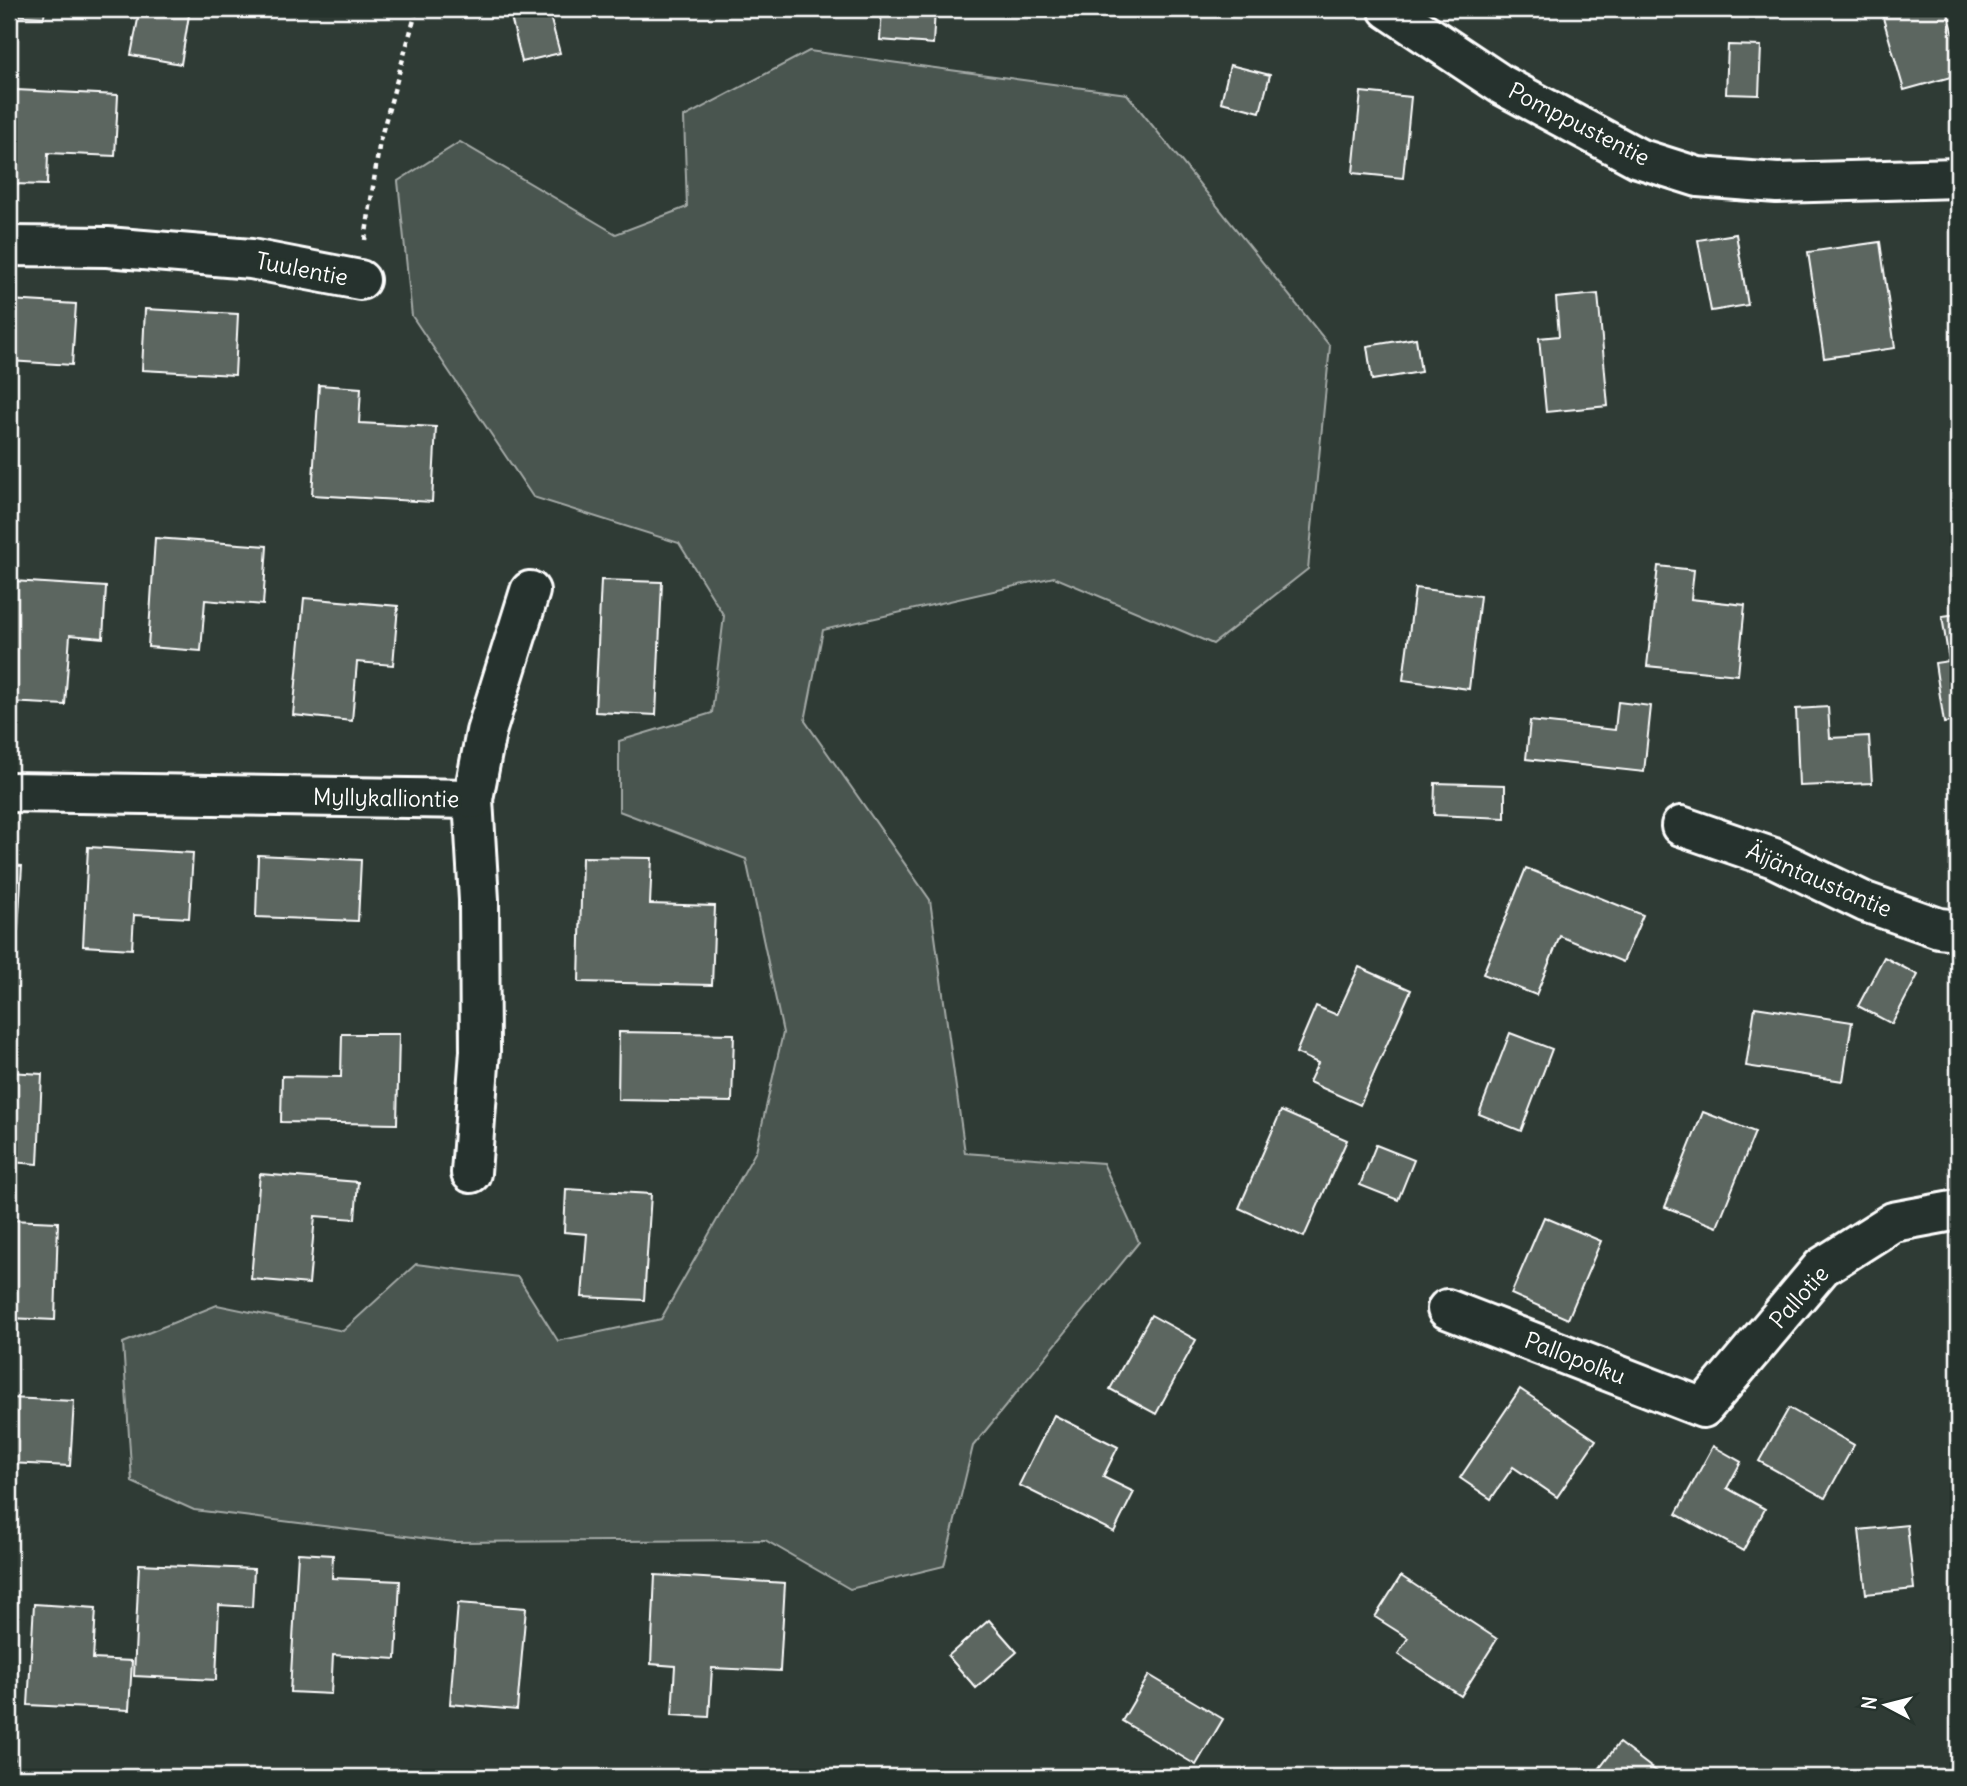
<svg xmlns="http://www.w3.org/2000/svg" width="1967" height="1786" viewBox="0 0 1967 1786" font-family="Delius,sans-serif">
<rect width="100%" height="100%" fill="#2f3b35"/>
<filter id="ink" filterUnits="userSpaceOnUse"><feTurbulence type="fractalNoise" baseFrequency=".0143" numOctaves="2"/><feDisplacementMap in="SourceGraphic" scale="14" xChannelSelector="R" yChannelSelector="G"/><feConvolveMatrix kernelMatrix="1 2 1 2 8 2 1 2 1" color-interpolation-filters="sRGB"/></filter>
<g filter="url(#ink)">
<path fill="#4a544f" stroke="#a4aaa7" stroke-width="2" d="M 809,51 L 1127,94 L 1330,346 L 1308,569 L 1213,644 L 1054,577 L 823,630 L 805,721 L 930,900 L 965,1153 L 1103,1163 L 1139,1242 L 973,1446 L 944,1566 L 850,1589 L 765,1540 L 454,1542 L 194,1510 L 132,1482 L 123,1343 L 217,1305 L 343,1331 L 416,1264 L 518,1277 L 558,1341 L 661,1319 L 756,1151 L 783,1033 L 746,859 L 619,811 L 619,741 L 712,713 L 724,616 L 679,543 L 533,497 L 412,316 L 398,181 L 460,142 L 616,234 L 687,207 L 684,117 Z"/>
<g fill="#5b6661" stroke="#fff" stroke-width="2">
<path d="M 9,9 L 45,9 L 44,17 L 9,15 Z"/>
<path d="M 140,9 L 154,9 L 189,15 L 181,64 L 131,55 Z"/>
<path d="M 509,9 L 548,9 L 560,53 L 522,62 Z"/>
<path d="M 882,9 L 935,9 L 933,44 L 880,40 Z"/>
<path d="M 1891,9 L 1947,9 L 1958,50 L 1958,75 L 1904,90 L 1881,11 Z"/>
<path d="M 1728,45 L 1761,46 L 1759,95 L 1726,94 Z"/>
<path d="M 1230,65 L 1270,75 L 1260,112 L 1221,102 Z"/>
<path d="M 16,90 L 118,95 L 115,156 L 48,153 L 47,185 L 12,184 Z"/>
<path d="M 1361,92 L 1411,97 L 1403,178 L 1353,173 Z"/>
<path d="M 1736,234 L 1748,305 L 1711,311 L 1698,240 Z"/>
<path d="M 1880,242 L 1895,348 L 1824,358 L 1808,252 Z"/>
<path d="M 1598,294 L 1608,406 L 1546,412 L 1539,338 L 1559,336 L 1556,298 Z"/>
<path d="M 9,300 L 76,304 L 72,365 L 9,361 Z"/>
<path d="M 145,309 L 238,314 L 235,375 L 142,370 Z"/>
<path d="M 1416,338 L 1421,372 L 1372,380 L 1367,346 Z"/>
<path d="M 319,385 L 361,388 L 359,423 L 436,427 L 432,502 L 312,495 Z"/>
<path d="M 155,538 L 267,546 L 263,605 L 205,600 L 201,651 L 148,647 Z"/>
<path d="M 1658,566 L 1694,570 L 1691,599 L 1745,605 L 1738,675 L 1647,666 Z"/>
<path d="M 601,580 L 662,582 L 656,715 L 595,712 Z"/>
<path d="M 13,581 L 106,587 L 103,638 L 70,635 L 65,705 L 9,702 L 9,638 Z"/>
<path d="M 1415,588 L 1480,596 L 1469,689 L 1403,680 Z"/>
<path d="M 304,598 L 398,606 L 393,665 L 357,662 L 352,721 L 293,715 Z"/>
<path d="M 1958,614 L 1958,721 L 1944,723 L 1935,663 L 1949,661 L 1942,616 Z"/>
<path d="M 1618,702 L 1651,706 L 1644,772 L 1526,759 L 1530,721 L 1615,730 Z"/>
<path d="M 1828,707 L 1830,738 L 1869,736 L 1872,783 L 1799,786 L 1796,709 Z"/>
<path d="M 1435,783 L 1505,785 L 1505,818 L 1434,815 Z"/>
<path d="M 88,847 L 193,853 L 189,918 L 134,915 L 132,949 L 83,946 Z"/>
<path d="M 258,855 L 361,860 L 358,921 L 256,917 Z"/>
<path d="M 582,857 L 652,858 L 650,904 L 715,906 L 712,985 L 579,982 Z"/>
<path d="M 9,865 L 22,866 L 18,930 L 9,930 Z"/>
<path d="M 1526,868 L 1643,915 L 1623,962 L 1560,936 L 1536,995 L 1483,974 Z"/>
<path d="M 1884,957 L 1918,975 L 1892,1024 L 1858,1006 Z"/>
<path d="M 1359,967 L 1411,990 L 1360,1105 L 1309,1082 L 1318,1063 L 1296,1053 L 1316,1006 L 1337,1015 Z"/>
<path d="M 1755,1007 L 1852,1022 L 1843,1081 L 1746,1066 Z"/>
<path d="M 619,1032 L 734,1034 L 732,1102 L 618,1100 Z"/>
<path d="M 1510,1033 L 1552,1049 L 1521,1131 L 1479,1114 Z"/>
<path d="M 342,1034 L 399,1034 L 397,1124 L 281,1122 L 282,1076 L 341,1077 Z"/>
<path d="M 9,1072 L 42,1074 L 38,1164 L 9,1162 Z"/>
<path d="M 1281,1111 L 1347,1140 L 1304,1237 L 1239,1208 Z"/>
<path d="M 1703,1112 L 1755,1132 L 1717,1227 L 1665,1207 Z"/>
<path d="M 1376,1145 L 1414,1160 L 1398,1200 L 1360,1185 Z"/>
<path d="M 260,1174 L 358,1182 L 355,1219 L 315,1216 L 309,1284 L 251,1279 Z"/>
<path d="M 566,1189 L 651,1194 L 644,1300 L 582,1297 L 587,1234 L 564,1232 Z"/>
<path d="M 1544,1217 L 1601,1241 L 1568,1319 L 1511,1294 Z"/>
<path d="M 9,1220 L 58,1222 L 55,1320 L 9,1318 Z"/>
<path d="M 1151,1315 L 1196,1340 L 1156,1414 L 1110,1389 Z"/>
<path d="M 1520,1389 L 1596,1440 L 1557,1497 L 1513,1467 L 1491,1499 L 1460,1478 Z"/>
<path d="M 9,1398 L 74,1401 L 70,1466 L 9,1463 Z"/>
<path d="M 1789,1408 L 1854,1445 L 1825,1498 L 1759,1461 Z"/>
<path d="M 1054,1415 L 1118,1447 L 1103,1477 L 1134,1492 L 1114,1532 L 1019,1485 Z"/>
<path d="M 1713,1446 L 1741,1462 L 1727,1488 L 1765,1509 L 1743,1551 L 1676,1514 Z"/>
<path d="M 1907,1525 L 1914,1589 L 1866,1594 L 1859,1530 Z"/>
<path d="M 298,1553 L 333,1555 L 332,1578 L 400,1581 L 396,1659 L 333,1655 L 331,1694 L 290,1692 Z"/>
<path d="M 139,1564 L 254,1569 L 252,1607 L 219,1605 L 216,1680 L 134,1676 Z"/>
<path d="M 655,1575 L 785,1583 L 780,1671 L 712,1668 L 709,1717 L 672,1715 L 675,1666 L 651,1664 Z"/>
<path d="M 1401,1576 L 1497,1639 L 1461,1696 L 1398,1654 L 1408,1638 L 1375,1617 Z"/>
<path d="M 458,1603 L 526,1608 L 517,1710 L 450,1704 Z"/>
<path d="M 34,1604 L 96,1608 L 93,1659 L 132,1661 L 129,1710 L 28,1705 Z"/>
<path d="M 989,1620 L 1017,1652 L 976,1688 L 948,1656 Z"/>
<path d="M 1149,1675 L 1223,1719 L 1196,1765 L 1122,1721 Z"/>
<path d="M 1619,1743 L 1664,1777 L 1593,1777 Z"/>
</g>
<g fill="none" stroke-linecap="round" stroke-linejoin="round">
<defs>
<g id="minor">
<path d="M 1388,9 L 1502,85 L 1638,158 L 1698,177 L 1777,183 L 1958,178"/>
<path d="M 9,246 L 107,247 L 251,259 L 360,280"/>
<path d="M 9,792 L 473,799 L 479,900 L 480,1051 L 471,1173"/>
<path d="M 473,799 L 486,732 L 530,591"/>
<path d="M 1681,826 L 1774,858 L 1865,902 L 1939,928 L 1958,930"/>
<path d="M 1447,1309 L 1703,1408 L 1822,1267 L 1893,1222 L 1958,1210"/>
</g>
</defs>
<use href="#minor" stroke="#fff" stroke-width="44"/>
<g stroke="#fff" stroke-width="4.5" stroke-dasharray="5 5" stroke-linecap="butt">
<path d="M 365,240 L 380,140 L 417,9"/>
<path d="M 9,1747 L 20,1777"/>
</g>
<use href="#minor" stroke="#26332d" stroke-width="38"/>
</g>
</g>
<g text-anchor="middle" stroke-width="7" stroke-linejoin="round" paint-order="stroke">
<g font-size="23" fill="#fff" stroke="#26332d">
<text transform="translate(1579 124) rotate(27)" y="8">Pomppustentie</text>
<text transform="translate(302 269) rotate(11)" y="8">Tuulentie</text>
<text transform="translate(386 798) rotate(1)" y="8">Myllykalliontie</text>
<text transform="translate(1819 880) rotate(23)" y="8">Äijäntaustantie</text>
<text transform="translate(1799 1297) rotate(-48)" y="8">Pallotie</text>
<text transform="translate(1575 1358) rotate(21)" y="8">Pallopolku</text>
</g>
</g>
<rect width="1967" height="1786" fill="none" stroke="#26332d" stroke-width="35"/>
<rect x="18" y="18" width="1932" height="1751" fill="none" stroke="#fff" stroke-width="2.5" filter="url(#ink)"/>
<g transform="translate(1886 1705) rotate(277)" stroke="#26332d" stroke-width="5" paint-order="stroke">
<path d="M0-5L12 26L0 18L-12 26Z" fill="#ffffff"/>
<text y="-10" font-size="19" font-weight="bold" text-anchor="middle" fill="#ffffff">N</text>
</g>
</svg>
